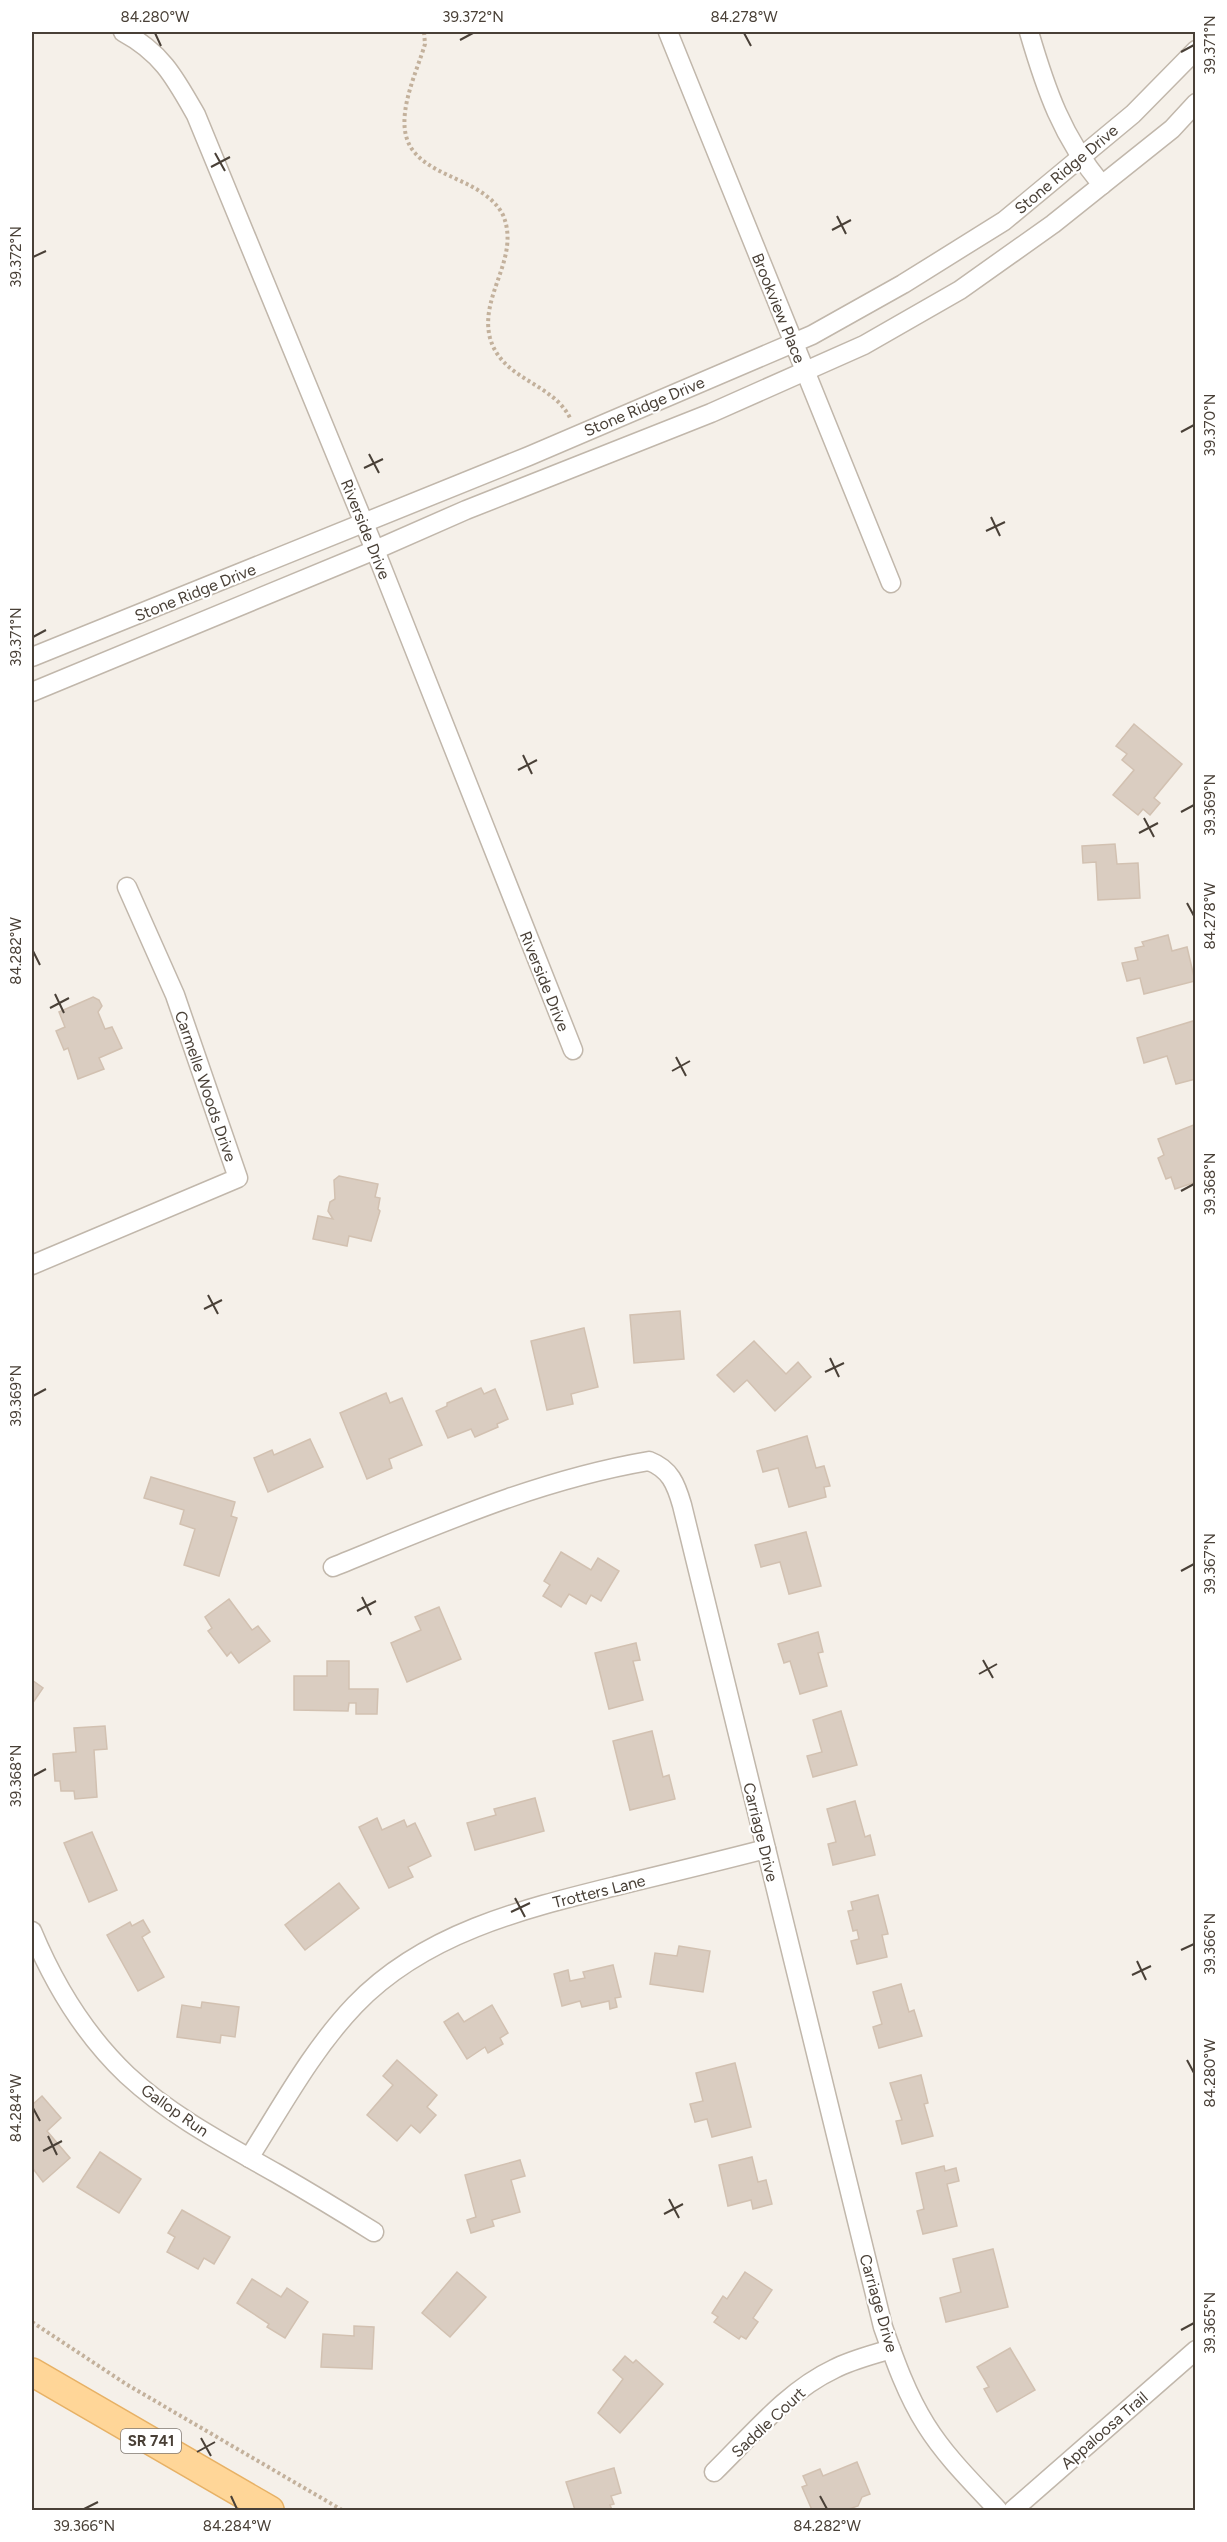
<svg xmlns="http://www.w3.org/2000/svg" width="1227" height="2542" viewBox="0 0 1227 2542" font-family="Figtree,sans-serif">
<rect width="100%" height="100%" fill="#f5f0e9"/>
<g fill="#dacdc1" stroke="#d2c1b1" stroke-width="1.5">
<path d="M 1134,724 L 1182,764 L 1154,798 L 1160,803 L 1150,815 L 1143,809 L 1138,815 L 1113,795 L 1134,770 L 1122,760 L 1127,754 L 1116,746 Z"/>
<path d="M 1115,844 L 1117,864 L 1138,863 L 1140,898 L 1098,900 L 1096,862 L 1083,863 L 1082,846 Z"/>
<path d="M 1168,935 L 1172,951 L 1187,947 L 1195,981 L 1144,994 L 1140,978 L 1127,981 L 1122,963 L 1138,960 L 1135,948 L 1144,946 L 1142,942 Z"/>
<path d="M 93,997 L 99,1000 L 102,1006 L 98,1012 L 105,1029 L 112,1027 L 122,1048 L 99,1058 L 104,1069 L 78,1079 L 68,1048 L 64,1050 L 56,1031 L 65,1027 L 59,1012 Z"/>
<path d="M 1193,1021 L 1196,1028 L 1196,1079 L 1176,1084 L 1167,1056 L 1144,1063 L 1137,1038 Z"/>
<path d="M 1196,1124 L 1196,1182 L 1175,1189 L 1171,1177 L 1166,1179 L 1158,1158 L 1164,1155 L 1158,1139 Z"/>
<path d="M 339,1176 L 378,1184 L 375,1197 L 380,1198 L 378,1209 L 380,1211 L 371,1241 L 349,1236 L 347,1246 L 313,1239 L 318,1216 L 333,1219 L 328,1211 L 330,1202 L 335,1199 L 334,1180 Z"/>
<path d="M 680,1311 L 684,1359 L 634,1363 L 630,1315 Z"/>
<path d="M 584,1328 L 598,1387 L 571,1394 L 573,1404 L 547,1410 L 531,1341 Z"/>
<path d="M 754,1341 L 786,1374 L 798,1362 L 811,1377 L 775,1411 L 747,1380 L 734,1392 L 717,1375 Z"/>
<path d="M 481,1388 L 484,1394 L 495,1389 L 508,1419 L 497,1424 L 498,1427 L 475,1437 L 471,1429 L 448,1438 L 436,1411 L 447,1406 L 447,1403 Z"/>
<path d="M 386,1393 L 390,1403 L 402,1398 L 422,1445 L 389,1459 L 392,1468 L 367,1479 L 340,1413 Z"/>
<path d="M 807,1436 L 816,1468 L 824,1466 L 830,1486 L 824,1487 L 826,1497 L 789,1507 L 778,1468 L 763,1472 L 757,1451 Z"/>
<path d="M 310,1439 L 323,1467 L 268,1492 L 254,1458 L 272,1450 L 274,1455 Z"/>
<path d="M 151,1477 L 235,1502 L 231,1516 L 237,1518 L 219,1576 L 184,1565 L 195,1529 L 180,1524 L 184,1510 L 144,1498 Z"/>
<path d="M 806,1532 L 821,1586 L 789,1594 L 780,1562 L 761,1567 L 755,1545 Z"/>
<path d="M 561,1552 L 591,1570 L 598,1558 L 619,1571 L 601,1601 L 591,1595 L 586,1604 L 569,1594 L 561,1607 L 543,1596 L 550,1585 L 544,1581 Z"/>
<path d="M 229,1599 L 252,1630 L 258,1626 L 270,1641 L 239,1663 L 231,1652 L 227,1656 L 208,1631 L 212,1628 L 205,1617 Z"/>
<path d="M 439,1607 L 461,1659 L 407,1682 L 391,1643 L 421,1630 L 415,1617 Z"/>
<path d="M 818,1632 L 823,1652 L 818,1653 L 827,1686 L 800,1694 L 790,1661 L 784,1663 L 778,1644 Z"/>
<path d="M 636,1643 L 640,1660 L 633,1661 L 643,1700 L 609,1709 L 595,1653 Z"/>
<path d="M 327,1661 L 349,1661 L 349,1689 L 378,1689 L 377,1714 L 356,1714 L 356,1703 L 349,1703 L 348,1711 L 294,1710 L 294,1676 L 327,1676 Z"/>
<path d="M 32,1680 L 43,1688 L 32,1704 Z"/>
<path d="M 841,1711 L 857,1765 L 813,1777 L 807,1756 L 822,1752 L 813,1720 Z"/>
<path d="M 105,1726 L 107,1749 L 94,1750 L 97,1797 L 75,1799 L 74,1791 L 61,1791 L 60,1781 L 55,1781 L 53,1754 L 76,1752 L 74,1728 Z"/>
<path d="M 652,1731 L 663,1777 L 669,1775 L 675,1799 L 630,1810 L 613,1741 Z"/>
<path d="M 535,1798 L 544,1831 L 475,1850 L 467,1823 L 496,1815 L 494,1809 Z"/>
<path d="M 855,1801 L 865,1837 L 870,1835 L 875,1855 L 833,1865 L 828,1844 L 836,1842 L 827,1809 Z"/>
<path d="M 377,1818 L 382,1830 L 404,1820 L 407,1827 L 415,1823 L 431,1856 L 408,1867 L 413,1877 L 389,1888 L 359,1827 Z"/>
<path d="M 92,1832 L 117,1890 L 89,1902 L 64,1843 Z"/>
<path d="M 339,1883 L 359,1908 L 305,1950 L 285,1925 Z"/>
<path d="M 878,1895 L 888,1934 L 882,1935 L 887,1957 L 857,1964 L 851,1941 L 859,1939 L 857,1930 L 853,1931 L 848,1911 L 853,1910 L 851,1902 Z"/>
<path d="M 143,1920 L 150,1932 L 142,1937 L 164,1977 L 138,1991 L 107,1935 L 130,1922 L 132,1926 Z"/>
<path d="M 679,1946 L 710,1951 L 703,1992 L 650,1984 L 655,1953 L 677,1956 Z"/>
<path d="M 613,1965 L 621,1997 L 615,1998 L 617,2007 L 610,2009 L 609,2001 L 582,2007 L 580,2001 L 562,2006 L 554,1974 L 568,1970 L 570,1981 L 585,1978 L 583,1972 Z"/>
<path d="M 901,1984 L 909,2012 L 914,2010 L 922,2036 L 879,2048 L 873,2027 L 882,2024 L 873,1992 Z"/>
<path d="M 202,2002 L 239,2007 L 235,2037 L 221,2035 L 220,2043 L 177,2037 L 182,2005 L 201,2008 Z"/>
<path d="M 492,2005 L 508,2033 L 500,2038 L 503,2044 L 488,2053 L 485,2047 L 467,2059 L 444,2022 L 458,2013 L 464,2022 Z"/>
<path d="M 397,2060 L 437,2095 L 427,2107 L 436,2115 L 420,2133 L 411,2125 L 397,2141 L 367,2115 L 393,2085 L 383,2076 Z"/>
<path d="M 735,2063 L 751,2127 L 712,2137 L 707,2119 L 695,2122 L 690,2104 L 703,2101 L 696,2073 Z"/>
<path d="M 921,2075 L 928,2103 L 924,2104 L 933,2136 L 902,2144 L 896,2121 L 902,2120 L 890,2083 Z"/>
<path d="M 42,2096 L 61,2118 L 47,2131 L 70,2158 L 43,2182 L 34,2170 L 32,2172 L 32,2105 Z"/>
<path d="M 100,2152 L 141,2179 L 119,2213 L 77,2187 Z"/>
<path d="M 752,2157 L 758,2182 L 766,2180 L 772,2204 L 753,2209 L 751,2200 L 728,2206 L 719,2165 Z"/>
<path d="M 520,2160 L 525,2176 L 511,2180 L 520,2212 L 492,2220 L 494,2226 L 471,2233 L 467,2220 L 476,2217 L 465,2175 Z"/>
<path d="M 944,2166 L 945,2171 L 956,2168 L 959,2181 L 947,2184 L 957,2226 L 923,2234 L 917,2211 L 924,2209 L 916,2173 Z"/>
<path d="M 182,2210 L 230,2237 L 214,2264 L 204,2258 L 198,2269 L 167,2252 L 175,2237 L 168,2233 Z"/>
<path d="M 993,2249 L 1008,2307 L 946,2322 L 940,2298 L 961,2292 L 953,2259 Z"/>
<path d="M 457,2272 L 486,2297 L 450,2337 L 422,2313 Z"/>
<path d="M 745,2272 L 772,2290 L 753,2318 L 758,2322 L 746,2339 L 741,2336 L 739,2339 L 714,2322 L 718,2317 L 712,2313 L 723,2296 L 727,2299 Z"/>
<path d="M 252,2279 L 281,2297 L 287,2288 L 308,2302 L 285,2338 L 267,2327 L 269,2324 L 237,2303 Z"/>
<path d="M 354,2326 L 374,2327 L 372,2369 L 321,2367 L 323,2334 L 354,2336 Z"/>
<path d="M 1010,2348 L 1035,2390 L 997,2412 L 984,2389 L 989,2387 L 977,2367 Z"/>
<path d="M 625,2356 L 633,2363 L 636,2360 L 663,2384 L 620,2433 L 598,2413 L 623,2379 L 613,2370 Z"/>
<path d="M 857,2462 L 870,2494 L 862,2497 L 858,2506 L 846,2510 L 812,2510 L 802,2487 L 807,2485 L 803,2476 L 820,2469 L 823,2476 Z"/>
<path d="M 614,2468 L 621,2493 L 611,2496 L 614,2504 L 610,2505 L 612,2510 L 575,2510 L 566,2482 Z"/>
</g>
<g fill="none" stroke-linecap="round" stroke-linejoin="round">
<defs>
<g id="street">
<path d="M 123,32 C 162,53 175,78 196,115 L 375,550 L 573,1050"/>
<path d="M 668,32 L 891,583"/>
<path d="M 1029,32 C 1046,90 1062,137 1102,185"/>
<path d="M 32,657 L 529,456 L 812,335 L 903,284 L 1004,221 L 1133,114 L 1196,50"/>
<path d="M 32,692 L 375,550 L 466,510 L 711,413 L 864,345 L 960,290 L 1053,224 L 1172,129 L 1196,103"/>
<path d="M 32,1265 L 238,1178 L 175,995 L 127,887"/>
<path d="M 333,1567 C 437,1525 537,1480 649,1461 C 670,1469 676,1484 682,1505 L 883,2327 C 895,2361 907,2395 926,2425 C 946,2457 973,2483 998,2510"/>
<path d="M 32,1931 C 54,1984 85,2035 127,2075 C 171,2116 225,2144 276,2173 C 309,2192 342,2212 374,2232"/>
<path d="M 249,2158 C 282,2106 312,2050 355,2005 C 424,1933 523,1909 616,1886 C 666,1874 716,1862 766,1849"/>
<path d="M 714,2472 C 751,2436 787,2391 834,2369 C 851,2360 872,2355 891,2349"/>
<path d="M 1013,2510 L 1196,2350"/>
</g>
<path id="primary" d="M 32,2372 L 270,2510"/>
</defs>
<use href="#street" stroke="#c1b7ab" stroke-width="21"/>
<use href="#primary" stroke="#e7b165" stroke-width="30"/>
<g stroke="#c3b19c" stroke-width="4" stroke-dasharray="3 3" stroke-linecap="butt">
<path d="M 424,32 L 425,44 C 416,75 390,125 415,153 C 428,168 451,176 469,185 C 482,192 496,201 503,215 C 521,258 479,295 490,338 C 502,381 554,382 571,420"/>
<path d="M 32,2322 L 126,2384 L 342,2510"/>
</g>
<use href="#street" stroke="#fff" stroke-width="18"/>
<use href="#primary" stroke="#ffd698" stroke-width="27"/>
</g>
<path fill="none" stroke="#494037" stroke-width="2" d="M 155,33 L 161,46M 744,33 L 751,46M 460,40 L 473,33M 1181,52 L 1194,45M 215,153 L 225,171M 211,167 L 230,157M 837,216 L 846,234M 832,230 L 851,220M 33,257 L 46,251M 1181,432 L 1194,425M 369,454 L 379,473M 364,468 L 383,459M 991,517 L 1000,536M 986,531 L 1005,522M 33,637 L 46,630M 523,755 L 532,774M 518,770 L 537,760M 1181,812 L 1194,805M 1144,818 L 1154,837M 1139,833 L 1158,823M 1187,903 L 1194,916M 33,951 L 40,965M 55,994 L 64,1013M 50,1008 L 69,998M 676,1057 L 686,1076M 672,1071 L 690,1061M 1181,1191 L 1194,1184M 208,1295 L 218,1314M 204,1309 L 222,1300M 830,1358 L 839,1377M 825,1372 L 844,1363M 33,1396 L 46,1389M 1181,1571 L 1194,1564M 362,1597 L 371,1615M 357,1611 L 376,1601M 983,1660 L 993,1678M 979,1674 L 997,1664M 33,1776 L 46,1769M 515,1898 L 525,1917M 511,1912 L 530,1903M 1181,1950 L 1194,1944M 1137,1961 L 1146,1980M 1132,1975 L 1151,1966M 1187,2060 L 1194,2073M 33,2108 L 40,2121M 48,2136 L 57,2155M 43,2151 L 62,2141M 669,2199 L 679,2218M 664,2214 L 683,2204M 1181,2330 L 1194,2323M 201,2438 L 211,2456M 197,2452 L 215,2442M 231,2496 L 237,2509M 820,2496 L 827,2509M 84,2509 L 98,2502"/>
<g text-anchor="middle" stroke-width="4.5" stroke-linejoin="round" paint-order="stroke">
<rect fill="#fff" stroke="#807973" stroke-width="1.5" x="121" y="2429" width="60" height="24" rx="4.5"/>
<g font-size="15" font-weight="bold" fill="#494037">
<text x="151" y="2446">SR 741</text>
</g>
<g font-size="16" fill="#494037" stroke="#fff">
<text transform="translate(1066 169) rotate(-40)" y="6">Stone Ridge Drive</text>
<text transform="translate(779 308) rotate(68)" y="6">Brookview Place</text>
<text transform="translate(644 406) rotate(-23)" y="6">Stone Ridge Drive</text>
<text transform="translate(366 529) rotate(68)" y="6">Riverside Drive</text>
<text transform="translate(195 592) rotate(-22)" y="6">Stone Ridge Drive</text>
<text transform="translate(545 981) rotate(68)" y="6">Riverside Drive</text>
<text transform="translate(206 1086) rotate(71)" y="6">Carmelle Woods Drive</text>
<text transform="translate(761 1832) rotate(76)" y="6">Carriage Drive</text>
<text transform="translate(599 1891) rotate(-14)" y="6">Trotters Lane</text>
<text transform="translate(175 2110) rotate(35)" y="6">Gallop Run</text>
<text transform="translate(879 2303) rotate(74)" y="6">Carriage Drive</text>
<text transform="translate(768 2422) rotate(-43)" y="6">Saddle Court</text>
<text transform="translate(1104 2430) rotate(-41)" y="6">Appaloosa Trail</text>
</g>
</g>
<rect width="1227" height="2542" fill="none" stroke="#ffffff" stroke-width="66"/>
<rect x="33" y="33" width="1161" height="2476" fill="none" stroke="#494037" stroke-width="2"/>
<g font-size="15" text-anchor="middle" fill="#494037">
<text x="155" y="22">84.280°W</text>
<text x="473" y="22">39.372°N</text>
<text x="744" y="22">84.278°W</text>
<text transform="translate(1210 45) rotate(-90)" y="5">39.371°N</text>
<text transform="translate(16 257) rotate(-90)" y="5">39.372°N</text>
<text transform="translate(1210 425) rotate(-90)" y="5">39.370°N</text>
<text transform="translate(16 637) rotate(-90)" y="5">39.371°N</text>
<text transform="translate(1210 805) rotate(-90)" y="5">39.369°N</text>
<text transform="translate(1210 916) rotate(-90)" y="5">84.278°W</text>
<text transform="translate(16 951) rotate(-90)" y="5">84.282°W</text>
<text transform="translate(1210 1184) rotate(-90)" y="5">39.368°N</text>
<text transform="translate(16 1396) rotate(-90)" y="5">39.369°N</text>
<text transform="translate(1210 1564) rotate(-90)" y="5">39.367°N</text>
<text transform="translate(16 1776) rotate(-90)" y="5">39.368°N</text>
<text transform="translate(1210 1944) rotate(-90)" y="5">39.366°N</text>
<text transform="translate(1210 2073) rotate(-90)" y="5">84.280°W</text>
<text transform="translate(16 2108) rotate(-90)" y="5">84.284°W</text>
<text transform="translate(1210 2323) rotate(-90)" y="5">39.365°N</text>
<text x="84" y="2531">39.366°N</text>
<text x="237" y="2531">84.284°W</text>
<text x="827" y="2531">84.282°W</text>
</g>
</svg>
